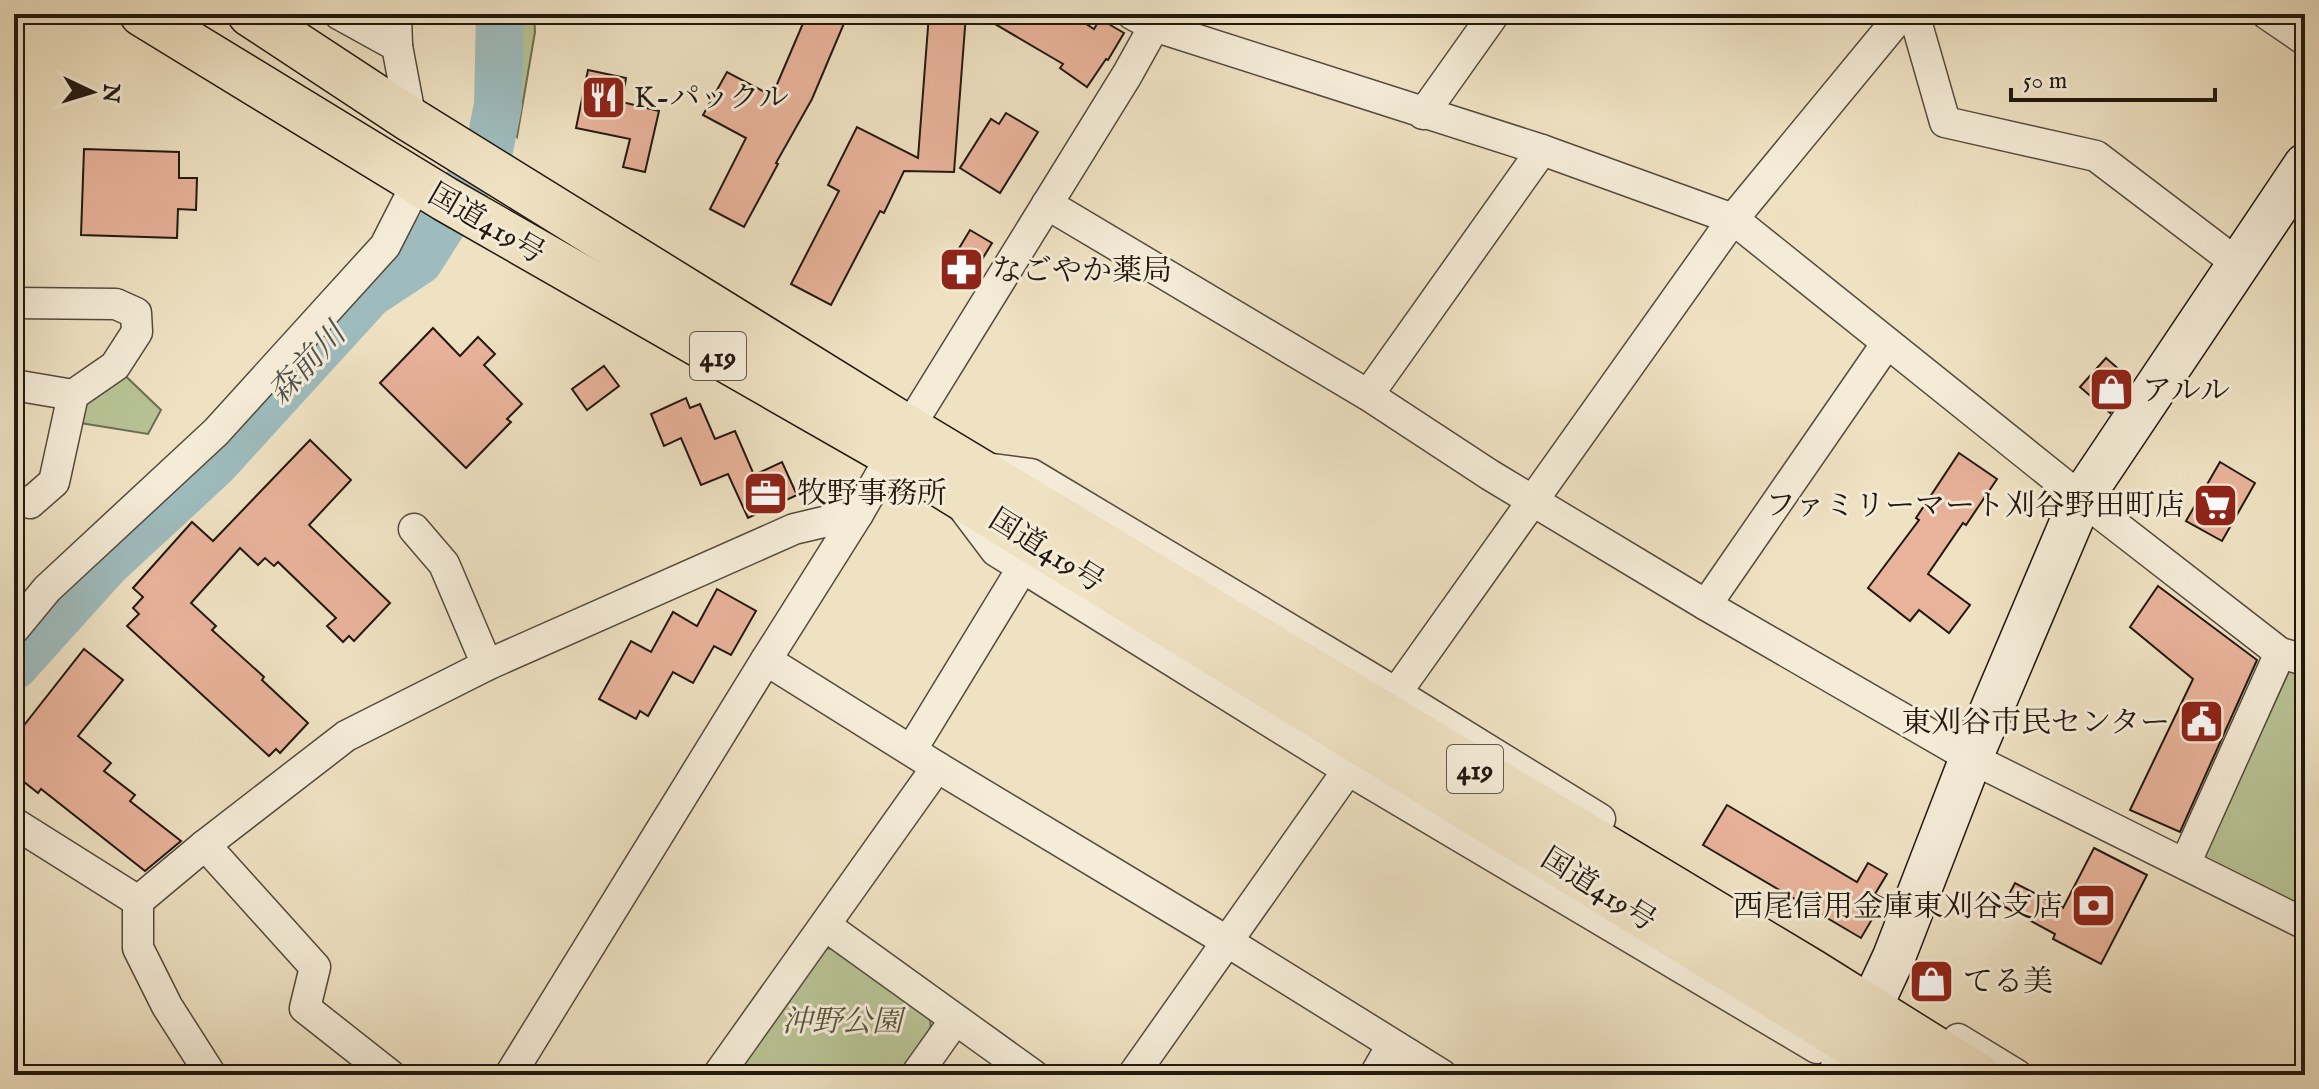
<svg xmlns="http://www.w3.org/2000/svg" width="2319" height="1089" viewBox="0 0 2319 1089" font-family="'IM FELL English','Noto Serif JP',serif">
<rect width="100%" height="100%" fill="#efe2c3"/>
<filter id="stains"><feTurbulence type="fractalNoise" baseFrequency=".0025" numOctaves="4"/><feColorMatrix values="0 0 0 0 .2 0 0 0 0 .09 0 0 0 0 .02 0 0 0 .5 -.17"/></filter>
<radialGradient id="worn" r=".72"><stop offset=".6" stop-color="#630" stop-opacity="0"/><stop offset="1" stop-color="#630" stop-opacity=".3"/></radialGradient>
<g fill="#b8c395" stroke="#6c6e52" stroke-width="2">
<path d="M 505,14 L 534,14 L 535,32 L 517,137 L 502,115 Z"/>
<path d="M 112,363 L 161,410 L 148,434 L 68,421 Z"/>
<path d="M 2290,669 L 2305,673 L 2305,911 L 2202,858 Z"/>
<path d="M 834,948 L 930,1018 L 931,1031 L 900,1075 L 734,1075 L 823,949 Z"/>
</g>
<g fill="none" stroke-linecap="round" stroke-linejoin="round">
<path stroke="#9ebcbe" stroke-width="48" d="M 14,666 L 106,564 L 214,464 L 369,294 L 419,261 L 489,150 L 498,105 L 500,14"/>
</g>
<g fill="#e9b39b" stroke="#211810" stroke-width="2">
<path d="M 807,14 L 848,14 L 812,99 L 776,163 L 778,164 L 744,227 L 710,209 L 746,138 L 703,115 L 727,72 L 772,96 Z"/>
<path d="M 929,14 L 966,14 L 954,172 L 904,171 L 884,213 L 880,211 L 831,305 L 791,284 L 839,191 L 828,185 L 857,127 L 918,158 Z"/>
<path d="M 978,14 L 1071,14 L 1094,29 L 1100,19 L 1124,33 L 1108,60 L 1106,59 L 1087,87 L 1060,68 L 1063,64 Z"/>
<path d="M 588,70 L 626,78 L 622,102 L 659,111 L 645,172 L 623,167 L 630,139 L 576,128 Z"/>
<path d="M 1006,113 L 1038,132 L 1000,193 L 960,168 L 991,119 L 999,124 Z"/>
<path d="M 84,149 L 179,152 L 179,178 L 197,178 L 196,210 L 178,209 L 177,238 L 81,235 Z"/>
<path d="M 970,230 L 992,243 L 964,289 L 943,275 Z"/>
<path d="M 433,328 L 460,356 L 478,337 L 495,354 L 484,365 L 522,404 L 507,419 L 511,422 L 466,468 L 380,383 Z"/>
<path d="M 2106,358 L 2132,381 L 2110,413 L 2080,387 Z"/>
<path d="M 604,366 L 619,386 L 587,410 L 572,389 Z"/>
<path d="M 686,398 L 690,408 L 700,404 L 715,439 L 735,431 L 754,475 L 782,462 L 797,495 L 748,518 L 728,474 L 701,485 L 681,438 L 664,446 L 651,414 Z"/>
<path d="M 310,440 L 351,480 L 309,525 L 390,603 L 354,641 L 349,636 L 343,642 L 327,626 L 336,618 L 278,562 L 274,566 L 265,558 L 258,565 L 240,548 L 191,603 L 216,626 L 212,630 L 264,677 L 262,680 L 308,723 L 280,753 L 276,749 L 269,756 L 127,626 L 139,614 L 133,608 L 143,597 L 133,588 L 192,522 L 213,541 Z"/>
<path d="M 1959,453 L 1997,479 L 1966,525 L 1963,523 L 1928,574 L 1970,605 L 1949,633 L 1919,610 L 1910,621 L 1868,588 L 1919,520 L 1916,518 Z"/>
<path d="M 2220,462 L 2255,483 L 2222,541 L 2186,521 Z"/>
<path d="M 2158,586 L 2257,660 L 2180,832 L 2130,810 L 2193,679 L 2130,627 Z"/>
<path d="M 717,589 L 756,611 L 731,655 L 714,646 L 693,683 L 673,672 L 648,716 L 640,711 L 636,719 L 599,699 L 631,641 L 651,652 L 673,612 L 697,626 Z"/>
<path d="M 84,649 L 123,680 L 78,736 L 111,763 L 104,771 L 135,795 L 130,801 L 181,841 L 145,871 L 41,789 L 38,793 L 14,774 L 14,738 Z"/>
<path d="M 1727,805 L 1857,882 L 1868,863 L 1887,874 L 1875,894 L 1884,899 L 1861,938 L 1703,845 Z"/>
<path d="M 2094,848 L 2147,875 L 2101,964 L 2053,939 L 2055,934 L 2003,906 L 2015,883 L 2063,908 Z"/>
</g>
<g fill="none" stroke-linecap="round" stroke-linejoin="round">
<defs>
<g id="street">
<path d="M 339,14 L 397,46 L 411,120"/>
<path d="M 396,14 L 397,46"/>
<path d="M 1132,14 L 1154,26 L 1542,150 L 1733,219 L 2097,511 L 2280,653 L 2305,660"/>
<path d="M 1914,14 L 1945,122 L 2096,156 L 2238,264"/>
<path d="M 2267,14 L 2305,40"/>
<path d="M 1423,114 L 1494,14"/>
<path d="M 1047,204 L 1368,395 L 1490,475 L 1706,605 L 1971,758 L 2305,924"/>
<path d="M 14,303 L 116,304 L 136,313 L 137,332 L 115,366 L 73,395 L 14,385"/>
<path d="M 1368,395 L 1542,150"/>
<path d="M 985,468 L 1031,474 L 1396,693 L 1600,819"/>
<path d="M 14,499 L 30,503 L 54,482 L 73,395"/>
<path d="M 962,506 L 996,551 L 1348,770 L 1817,1048"/>
<path d="M 414,529 L 444,564 L 487,665"/>
<path d="M 1706,605 L 1887,343"/>
<path d="M 14,629 L 47,589 L 216,432 L 385,246 L 412,193"/>
<path d="M 766,660 L 937,767 L 1228,942 L 1442,1075"/>
<path d="M 1396,693 L 1733,219 L 1902,14"/>
<path d="M 912,749 L 1023,567"/>
<path d="M 14,823 L 138,901 L 205,845 L 346,736 L 487,665 L 794,529 L 858,514"/>
<path d="M 205,845 L 315,967 L 305,1008 L 390,1075"/>
<path d="M 2185,864 L 2280,653"/>
<path d="M 138,901 L 138,948 L 167,1006 L 211,1075"/>
<path d="M 826,926 L 1033,1075"/>
<path d="M 1958,1039 L 2017,1075"/>
<path d="M 510,1075 L 766,660 L 858,514 L 892,455 L 1127,75 L 1161,14"/>
<path d="M 718,1075 L 937,767"/>
<path d="M 916,1075 L 955,1020"/>
<path d="M 1133,1075 L 1348,770"/>
<path d="M 1375,1075 L 1392,1045"/>
</g>
<path id="secondary" d="M 1839,1075 L 1894,957 L 1971,758 L 2081,499 L 2305,165"/>
<g id="highway">
<path d="M 142,14 L 445,199 L 892,455 L 1902,1075"/>
<path d="M 250,14 L 411,120 L 908,428 L 1811,971 L 1977,1075"/>
</g>
</defs>
<use href="#street" stroke="#544a3d" stroke-width="33"/>
<use href="#secondary" stroke="#211810" stroke-width="45"/>
<use href="#highway" stroke="#211810" stroke-width="47"/>
<use href="#street" stroke="#f5ecd8" stroke-width="30"/>
<use href="#secondary" stroke="#f5ecd8" stroke-width="42"/>
<use href="#highway" stroke="#efe2c3" stroke-width="44"/>
</g>
<defs>
<symbol id="restaurant-square" viewBox="-11 -11 22 22"><rect x="-9" y="-9" width="18" height="18" rx="4" fill="#8f2418" stroke="#f5ecd8"/><path d="M-5-6h1v4h1v-4h1v4h1v-4h1v5L-1.5 .5V6h-2V.5L-5-1ZM5-6V6H3V1.5H1.5Q1.5-4 5-6Z" fill="#fff"/></symbol>
<symbol id="pharmacy-square" viewBox="-11 -11 22 22"><rect x="-9" y="-9" width="18" height="18" rx="4" fill="#8f2418" stroke="#f5ecd8"/><path d="M-2-6h4v4h4v4h-4v4h-4v-4h-4v-4h4Z" fill="#fff"/></symbol>
<symbol id="shop-square" viewBox="-11 -11 22 22"><rect x="-9" y="-9" width="18" height="18" rx="4" fill="#8f2418" stroke="#f5ecd8"/><path d="M-5-2.5h2.3a2.7 3.5 0 0 1 5.4 0H5L5.5 6h-11ZM-1.5-2.5h3a1.5 2.3 0 0 0-3 0Z" fill="#fff"/></symbol>
<symbol id="office-square" viewBox="-11 -11 22 22"><rect x="-9" y="-9" width="18" height="18" rx="4" fill="#8f2418" stroke="#f5ecd8"/><path d="M-6-3h4V-5.5h4V-3h4V5H-6ZM-1-4.5V-3h2v-1.5ZM-6 0V1H6V0Z" fill="#fff"/></symbol>
<symbol id="supermarket-square" viewBox="-11 -11 22 22"><rect x="-9" y="-9" width="18" height="18" rx="4" fill="#8f2418" stroke="#f5ecd8"/><path d="M-6-5.5h2.5l.6 2H6L4.5 2H-2.5L-4.4-4H-6ZM-1.5 3.2a1.3 1.3 0 1 0 .1 0ZM3 3.2a1.3 1.3 0 1 0 .1 0Z" fill="#fff"/></symbol>
<symbol id="civic-square" viewBox="-11 -11 22 22"><rect x="-9" y="-9" width="18" height="18" rx="4" fill="#8f2418" stroke="#f5ecd8"/><path d="M-.6-6.5H3V-4.5H.6V-3L4-1V1h2V6H-6V1h2V-1L-.6-3ZM-1.2 2.5V6h2.4V2.5Z" fill="#fff"/></symbol>
<symbol id="bank-square" viewBox="-11 -11 22 22"><rect x="-9" y="-9" width="18" height="18" rx="4" fill="#8f2418" stroke="#f5ecd8"/><path d="M-6-4H6V4H-6ZM0-2.3a2.3 2.3 0 1 0 0 4.6a2.3 2.3 0 1 0 0-4.6Z" fill="#fff"/></symbol>
</defs>
<g fill-rule="evenodd">
<use href="#restaurant-square" x="578" y="72" width="51" height="51"/>
<use href="#pharmacy-square" x="936" y="244" width="51" height="51"/>
<use href="#shop-square" x="2086" y="364" width="51" height="51"/>
<use href="#office-square" x="740" y="468" width="51" height="51"/>
<use href="#supermarket-square" x="2190" y="480" width="51" height="51"/>
<use href="#civic-square" x="2176" y="696" width="51" height="51"/>
<use href="#bank-square" x="2068" y="880" width="51" height="51"/>
<use href="#shop-square" x="1906" y="956" width="51" height="51"/>
</g>
<g text-anchor="middle" stroke-width="6" stroke-linejoin="round" paint-order="stroke">
<g fill="#f5ecd8" stroke="#61584c" stroke-width="2">
<rect x="690" y="332" width="56" height="48" rx="6"/>
<rect x="1447" y="745" width="56" height="48" rx="6"/>
</g>
<g font-size="28" font-weight="bold" fill="#211810">
<text x="718" y="366">419</text>
<text x="1475" y="779">419</text>
</g>
<g font-size="30" fill="#211810" stroke="#f5ecd8" text-anchor="start">
<text x="634" y="107">K-パックル</text>
<text x="992" y="280">なごやか薬局</text>
<text x="2142" y="400">アルル</text>
<text x="797" y="503">牧野事務所</text>
<text x="2185" y="515" text-anchor="end">ファミリーマート刈谷野田町店</text>
<text x="2170" y="732" text-anchor="end">東刈谷市民センター</text>
<text x="2063" y="916" text-anchor="end">西尾信用金庫東刈谷支店</text>
<text x="1963" y="991">てる美</text>
</g>
<g font-size="30" fill="#211810" stroke="#f5ecd8">
<text transform="translate(487 223) rotate(30)" y="10">国道419号</text>
<text transform="translate(1047 550) rotate(32)" y="10">国道419号</text>
<text transform="translate(1599 889) rotate(32)" y="10">国道419号</text>
</g>
<g font-size="30" font-style="italic" fill="#56543f" stroke="#f5ecd8">
<text x="842" y="1031">沖野公園</text>
</g>
<g font-size="32" font-style="italic" fill="#4d514d" stroke="#f5ecd8">
<text transform="translate(306 363) rotate(-47)" y="11">森前川</text>
</g>
</g>
<rect width="2319" height="1089" fill="none" stroke="#efe2c3" stroke-width="48"/>
<rect x="16" y="16" width="2287" height="1057" fill="none" stroke="#211810" stroke-width="4"/>
<rect x="24" y="24" width="2271" height="1041" fill="none" stroke="#211810" stroke-width="2"/>
<g transform="translate(92 92) rotate(94)" stroke="#f5ecd8" stroke-width="6" paint-order="stroke">
<path d="M0-6L14 30L0 20L-14 30Z" fill="#211810"/>
<text y="-12" font-size="22" font-weight="bold" text-anchor="middle" fill="#211810">N</text>
</g>
<path d="M2011 88v12h204v-12" fill="none" stroke="#211810" stroke-width="4"/>
<text x="2023" y="88" font-size="24" fill="#211810" stroke="#f5ecd8" stroke-width="6" paint-order="stroke">50 m</text>
<rect width="100%" height="100%" filter="url(#stains)"/>
<rect width="100%" height="100%" fill="url(#worn)"/>
</svg>
